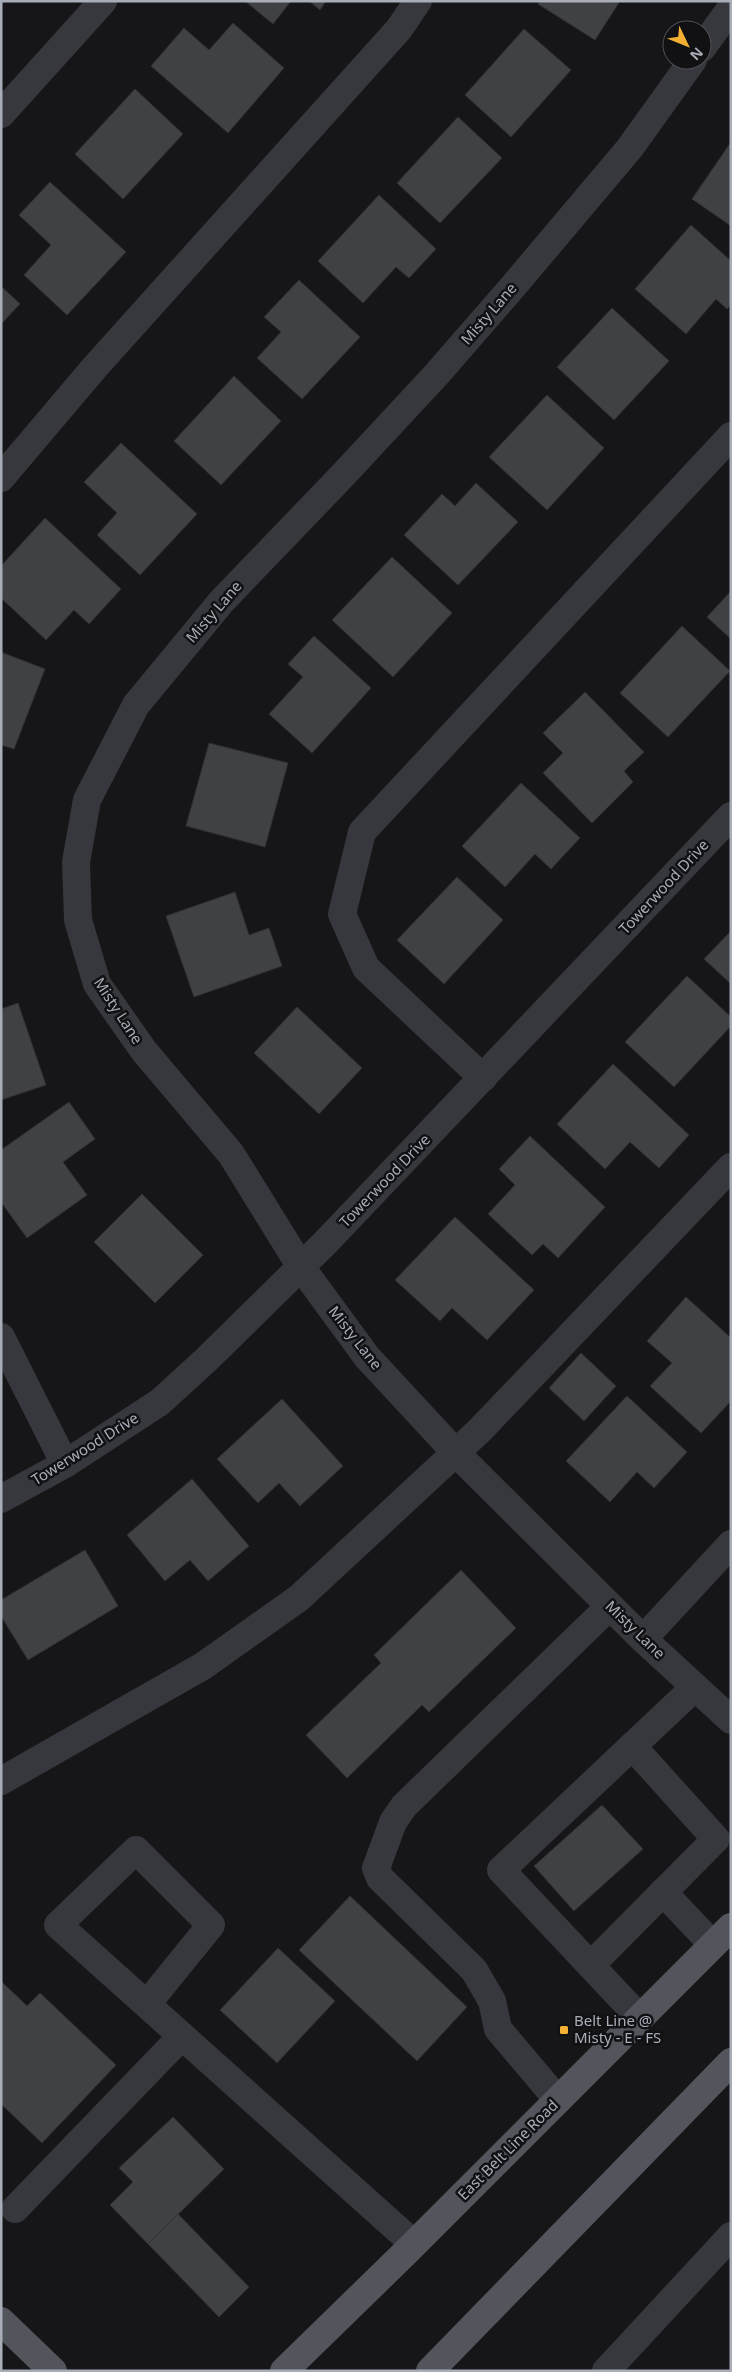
<svg xmlns="http://www.w3.org/2000/svg" width="732" height="2372" viewBox="0 0 732 2372" font-family="'Noto Sans',sans-serif">
<rect width="100%" height="100%" fill="#161618"/>
<g fill="#404145" stroke="#303034">
<path d="M 245,1 L 291,1 L 273,24 Z"/>
<path d="M 309,1 L 326,1 L 320,10 Z"/>
<path d="M 540,1 L 620,1 L 595,40 L 538,4 Z"/>
<path d="M 233,23 L 284,68 L 228,133 L 151,66 L 184,28 L 209,50 Z"/>
<path d="M 524,29 L 571,70 L 511,137 L 465,95 Z"/>
<path d="M 135,89 L 183,134 L 123,199 L 75,154 Z"/>
<path d="M 458,117 L 502,158 L 440,223 L 397,183 Z"/>
<path d="M 731,142 L 731,226 L 692,199 Z"/>
<path d="M 50,182 L 126,252 L 67,315 L 24,275 L 51,245 L 19,215 Z"/>
<path d="M 379,195 L 436,249 L 409,278 L 396,267 L 363,303 L 318,261 Z"/>
<path d="M 691,225 L 731,261 L 731,305 L 727,309 L 716,299 L 686,334 L 635,289 Z"/>
<path d="M 299,280 L 360,337 L 302,399 L 257,358 L 281,332 L 264,317 Z"/>
<path d="M 1,286 L 20,304 L 1,324 Z"/>
<path d="M 612,308 L 669,361 L 614,420 L 557,367 Z"/>
<path d="M 234,376 L 281,421 L 221,485 L 174,441 Z"/>
<path d="M 547,395 L 604,448 L 547,510 L 489,457 Z"/>
<path d="M 121,443 L 197,514 L 140,575 L 97,535 L 117,513 L 84,482 Z"/>
<path d="M 476,483 L 518,522 L 458,585 L 404,535 L 442,494 L 455,506 Z"/>
<path d="M 45,518 L 121,589 L 89,624 L 74,610 L 46,640 L 1,598 L 1,566 Z"/>
<path d="M 392,557 L 452,613 L 393,677 L 332,620 Z"/>
<path d="M 731,591 L 731,639 L 707,617 Z"/>
<path d="M 682,626 L 730,671 L 668,737 L 620,693 Z"/>
<path d="M 314,636 L 371,688 L 312,753 L 269,714 L 303,677 L 288,664 Z"/>
<path d="M 1,652 L 45,669 L 14,749 L 1,745 Z"/>
<path d="M 585,692 L 644,752 L 624,771 L 633,782 L 592,823 L 543,773 L 563,753 L 543,733 Z"/>
<path d="M 209,743 L 288,763 L 265,847 L 186,826 Z"/>
<path d="M 521,783 L 580,838 L 551,869 L 535,854 L 505,887 L 462,846 Z"/>
<path d="M 457,877 L 503,920 L 444,984 L 397,940 Z"/>
<path d="M 235,892 L 249,935 L 269,928 L 282,966 L 194,997 L 166,916 Z"/>
<path d="M 731,931 L 731,984 L 704,959 Z"/>
<path d="M 687,976 L 731,1017 L 731,1026 L 674,1087 L 625,1042 Z"/>
<path d="M 18,1003 L 46,1085 L 1,1100 L 1,1009 Z"/>
<path d="M 297,1007 L 362,1068 L 319,1114 L 254,1053 Z"/>
<path d="M 613,1064 L 689,1135 L 659,1168 L 630,1142 L 605,1169 L 557,1124 Z"/>
<path d="M 69,1102 L 95,1139 L 63,1162 L 87,1195 L 27,1238 L 1,1202 L 1,1150 Z"/>
<path d="M 530,1136 L 605,1207 L 558,1258 L 543,1244 L 532,1255 L 488,1214 L 515,1185 L 499,1169 Z"/>
<path d="M 142,1194 L 203,1255 L 155,1303 L 94,1242 Z"/>
<path d="M 455,1217 L 534,1290 L 487,1340 L 452,1308 L 440,1321 L 395,1280 Z"/>
<path d="M 686,1297 L 731,1338 L 731,1401 L 701,1433 L 650,1386 L 672,1363 L 647,1341 Z"/>
<path d="M 581,1353 L 616,1386 L 584,1421 L 549,1388 Z"/>
<path d="M 627,1396 L 687,1452 L 654,1488 L 637,1472 L 610,1502 L 566,1461 Z"/>
<path d="M 282,1399 L 343,1466 L 300,1506 L 279,1483 L 258,1503 L 217,1459 Z"/>
<path d="M 192,1479 L 249,1546 L 208,1581 L 190,1560 L 165,1581 L 127,1535 Z"/>
<path d="M 85,1550 L 118,1606 L 28,1660 L 1,1616 L 1,1600 Z"/>
<path d="M 461,1570 L 516,1628 L 429,1712 L 422,1705 L 347,1778 L 306,1735 L 381,1663 L 374,1655 Z"/>
<path d="M 602,1805 L 643,1849 L 574,1911 L 534,1866 Z"/>
<path d="M 350,1896 L 467,2007 L 417,2061 L 299,1950 Z"/>
<path d="M 278,1948 L 335,2001 L 277,2063 L 220,2010 Z"/>
<path d="M 1,1981 L 27,2006 L 40,1993 L 116,2065 L 42,2143 L 1,2104 Z"/>
<path d="M 173,2117 L 224,2169 L 148,2244 L 110,2205 L 133,2182 L 119,2168 Z"/>
<path d="M 178,2214 L 249,2287 L 219,2317 L 148,2244 Z"/>
</g>
<g fill="none" stroke-linecap="round" stroke-linejoin="round">
<g stroke="#37383d" stroke-width="28">
<path d="M 702,48 L 731,8"/>
<path d="M 693,60 L 629,149 L 510,290 L 436,375 L 343,475 L 221,602 L 136,705 L 87,800 L 76,862 L 78,920 L 97,984 L 144,1051 L 231,1154 L 301,1267 L 367,1357 L 456,1453 L 643,1639 L 731,1720"/>
<path d="M 1,114 L 103,1"/>
<path d="M 1,478 L 95,367 L 399,29 L 418,1"/>
<path d="M 483,1078 L 366,968 L 342,914 L 362,832 L 731,436"/>
<path d="M 1,1337 L 65,1464"/>
<path d="M 1,1499 L 65,1464 L 160,1402 L 207,1359 L 326,1242 L 731,816"/>
<path d="M 643,1639 L 731,1544"/>
<path d="M 1,1781 L 203,1666 L 299,1598 L 480,1430 L 731,1167"/>
<path d="M 663,1892 L 713,1945"/>
<path d="M 591,1965 L 716,1839 L 632,1746"/>
<path d="M 147,2004 L 211,1925 L 136,1850 L 58,1925 L 414,2244"/>
<path d="M 640,2018 L 501,1870 L 695,1687"/>
<path d="M 558,2100 L 498,2029 L 492,2001 L 474,1970 L 380,1878 L 376,1868 L 393,1822 L 404,1806 L 610,1606"/>
<path d="M 15,2209 L 182,2036"/>
<path d="M 606,2371 L 731,2236"/>
</g>
<g stroke="#53555c" stroke-width="28">
<path d="M 1,2321 L 53,2371"/>
<path d="M 284,2371 L 403,2255 L 731,1927"/>
<path d="M 430,2371 L 731,2062"/>
</g>
</g>
<rect fill="#f2b134" stroke="#111113" stroke-width="2" x="559" y="2025" width="10" height="10" rx="2.5"/>
<g text-anchor="middle" stroke-width="5" stroke-linejoin="round" paint-order="stroke">
<g font-size="15" fill="#a8adb8" stroke="#111113">
<text transform="translate(489 314) rotate(-49)" y="5">Misty Lane</text>
<text transform="translate(214 612) rotate(-49)" y="5">Misty Lane</text>
<text transform="translate(664 887) rotate(-47)" y="5">Towerwood Drive</text>
<text transform="translate(118 1011) rotate(57)" y="5">Misty Lane</text>
<text transform="translate(385 1181) rotate(-46)" y="5">Towerwood Drive</text>
<text transform="translate(355 1338) rotate(52)" y="5">Misty Lane</text>
<text transform="translate(85 1449) rotate(-32)" y="5">Towerwood Drive</text>
<text transform="translate(635 1630) rotate(44)" y="5">Misty Lane</text>
<text transform="translate(508 2150) rotate(-45)" y="5">East Belt Line Road</text>
</g>
<g font-size="15" fill="#a8adb8" stroke="#111113" text-anchor="start">
<text x="574" y="2026">Belt Line @<tspan x="574" dy="17">Misty - E - FS</tspan></text>
</g>
</g>
<rect width="732" height="2372" fill="none" stroke="#a8adb8" stroke-width="5"/>
<g transform="translate(687 45) rotate(133)"><circle r="24" fill="#111113" stroke="#4d4f55"/>
<path d="M0-4L9 19L0 12L-9 19Z" fill="#f2b134"/>
<text y="-8" font-size="14" font-weight="bold" text-anchor="middle" fill="#a8adb8">N</text>
</g>
</svg>
